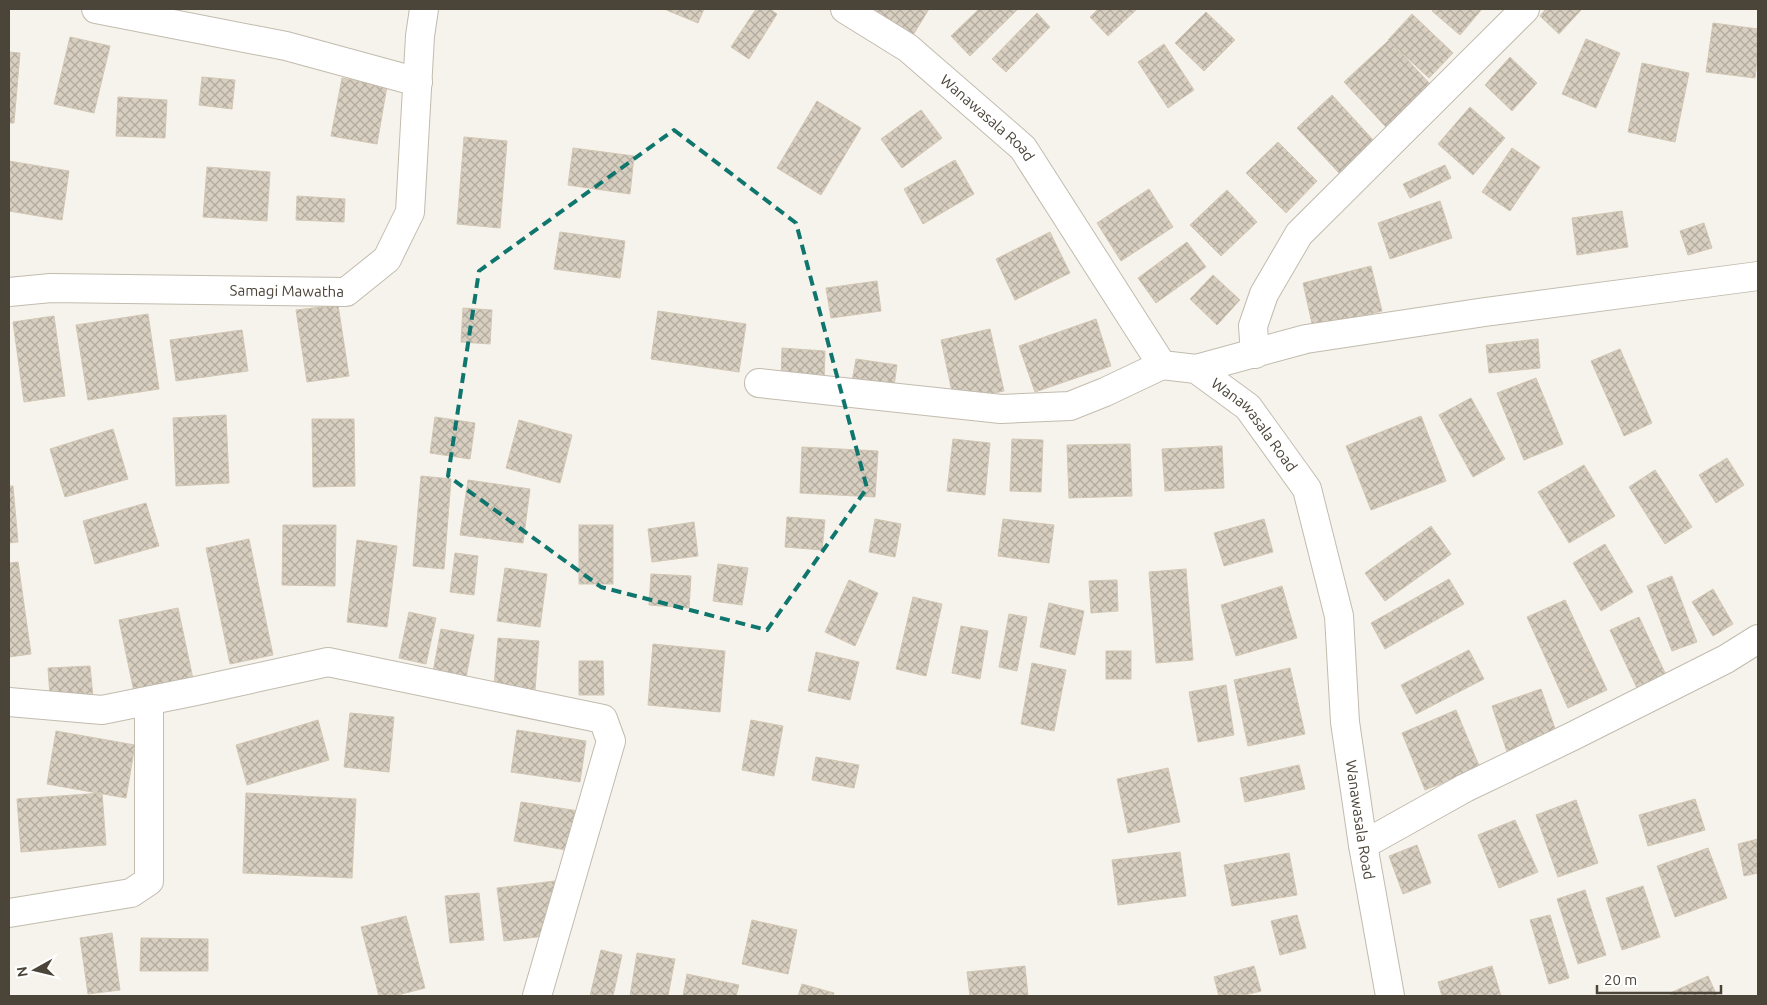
<svg xmlns="http://www.w3.org/2000/svg" width="1767" height="1005" viewBox="0 0 1767 1005" font-family="Ubuntu,sans-serif">
<defs>
<pattern id="building-cross-hatch" width="8" height="8" patternUnits="userSpaceOnUse" patternTransform="scale(1.25)"><rect width="8" height="8" fill="#d8cfc1"/><path d="M0 0l8 8M0 8l8-8" fill="none" stroke="#b1aa9e"/></pattern>
</defs>
<rect width="100%" height="100%" fill="#f6f3ec"/>
<g fill="url(#building-cross-hatch)" stroke="#d3c7b4">
<path d="M 664,9 L 704,9 L 698,23 Z"/>
<path d="M 756,9 L 770,9 L 777,14 L 749,59 L 731,47 Z"/>
<path d="M 872,9 L 929,9 L 913,35 Z"/>
<path d="M 979,9 L 1018,9 L 970,56 L 951,36 Z"/>
<path d="M 1098,9 L 1137,9 L 1108,36 L 1090,17 Z"/>
<path d="M 1434,9 L 1482,9 L 1460,35 L 1432,11 Z"/>
<path d="M 1546,9 L 1582,9 L 1559,34 L 1540,16 Z"/>
<path d="M 1206,12 L 1235,40 L 1204,71 L 1175,43 Z"/>
<path d="M 1037,13 L 1050,27 L 1006,72 L 992,59 Z"/>
<path d="M 1412,14 L 1453,53 L 1429,78 L 1388,40 Z"/>
<path d="M 1713,23 L 1758,29 L 1758,52 L 1755,78 L 1706,72 Z"/>
<path d="M 70,37 L 110,46 L 94,113 L 54,104 Z"/>
<path d="M 1586,39 L 1620,53 L 1596,108 L 1562,94 Z"/>
<path d="M 1389,40 L 1431,85 L 1386,127 L 1344,82 Z"/>
<path d="M 1164,44 L 1194,90 L 1168,108 L 1138,62 Z"/>
<path d="M 9,52 L 20,53 L 14,123 L 9,123 Z"/>
<path d="M 1510,57 L 1537,83 L 1512,111 L 1485,85 Z"/>
<path d="M 1642,63 L 1689,73 L 1675,142 L 1628,132 Z"/>
<path d="M 202,77 L 235,80 L 232,109 L 199,105 Z"/>
<path d="M 342,78 L 387,86 L 377,144 L 331,136 Z"/>
<path d="M 1332,95 L 1375,142 L 1340,174 L 1297,128 Z"/>
<path d="M 118,97 L 167,100 L 165,138 L 116,136 Z"/>
<path d="M 817,101 L 861,128 L 821,195 L 777,168 Z"/>
<path d="M 1470,107 L 1505,138 L 1473,175 L 1438,144 Z"/>
<path d="M 921,110 L 942,138 L 902,168 L 881,139 Z"/>
<path d="M 464,137 L 507,141 L 500,228 L 457,224 Z"/>
<path d="M 1278,142 L 1317,181 L 1286,213 L 1246,173 Z"/>
<path d="M 573,148 L 634,156 L 630,194 L 568,185 Z"/>
<path d="M 1512,148 L 1540,167 L 1510,211 L 1482,192 Z"/>
<path d="M 955,160 L 974,194 L 923,224 L 904,189 Z"/>
<path d="M 9,161 L 69,171 L 62,220 L 9,211 Z"/>
<path d="M 1445,165 L 1451,178 L 1410,198 L 1403,184 Z"/>
<path d="M 207,167 L 270,172 L 267,221 L 203,217 Z"/>
<path d="M 1149,189 L 1173,227 L 1121,261 L 1097,223 Z"/>
<path d="M 1227,190 L 1257,222 L 1221,256 L 1190,225 Z"/>
<path d="M 297,196 L 345,199 L 344,222 L 296,220 Z"/>
<path d="M 1440,201 L 1452,238 L 1390,259 L 1378,223 Z"/>
<path d="M 1622,211 L 1628,247 L 1577,255 L 1572,218 Z"/>
<path d="M 1704,223 L 1712,248 L 1688,255 L 1680,231 Z"/>
<path d="M 560,232 L 625,241 L 620,278 L 554,269 Z"/>
<path d="M 1050,232 L 1070,273 L 1015,300 L 996,259 Z"/>
<path d="M 1187,242 L 1206,267 L 1156,303 L 1138,278 Z"/>
<path d="M 1371,266 L 1382,311 L 1313,328 L 1303,283 Z"/>
<path d="M 1213,275 L 1240,300 L 1217,325 L 1190,299 Z"/>
<path d="M 877,281 L 881,311 L 831,318 L 826,288 Z"/>
<path d="M 338,305 L 349,376 L 307,382 L 296,310 Z"/>
<path d="M 463,308 L 492,310 L 490,344 L 461,342 Z"/>
<path d="M 658,311 L 746,324 L 739,372 L 651,359 Z"/>
<path d="M 148,314 L 159,389 L 88,400 L 76,325 Z"/>
<path d="M 54,316 L 65,396 L 24,402 L 13,322 Z"/>
<path d="M 1096,319 L 1111,366 L 1035,392 L 1019,346 Z"/>
<path d="M 990,329 L 1004,391 L 954,401 L 941,340 Z"/>
<path d="M 242,330 L 248,371 L 176,381 L 170,340 Z"/>
<path d="M 1538,339 L 1540,368 L 1489,373 L 1486,345 Z"/>
<path d="M 782,348 L 825,351 L 824,382 L 781,380 Z"/>
<path d="M 1620,349 L 1652,423 L 1624,436 L 1591,361 Z"/>
<path d="M 856,359 L 897,365 L 892,400 L 850,393 Z"/>
<path d="M 1536,378 L 1563,444 L 1524,460 L 1497,393 Z"/>
<path d="M 1471,398 L 1505,459 L 1473,477 L 1439,415 Z"/>
<path d="M 226,415 L 229,483 L 176,486 L 173,418 Z"/>
<path d="M 1421,416 L 1446,481 L 1371,510 L 1346,446 Z"/>
<path d="M 435,417 L 475,423 L 470,459 L 430,453 Z"/>
<path d="M 312,419 L 354,419 L 355,486 L 313,487 Z"/>
<path d="M 519,420 L 572,435 L 560,483 L 506,468 Z"/>
<path d="M 113,429 L 128,479 L 65,497 L 50,449 Z"/>
<path d="M 953,439 L 990,443 L 985,495 L 947,491 Z"/>
<path d="M 1012,439 L 1043,440 L 1041,492 L 1010,491 Z"/>
<path d="M 1130,444 L 1132,496 L 1069,498 L 1067,445 Z"/>
<path d="M 1222,446 L 1224,488 L 1165,491 L 1162,449 Z"/>
<path d="M 802,447 L 878,451 L 875,497 L 800,493 Z"/>
<path d="M 1727,458 L 1744,485 L 1716,503 L 1699,475 Z"/>
<path d="M 1584,465 L 1615,516 L 1569,543 L 1538,492 Z"/>
<path d="M 1655,470 L 1692,527 L 1665,544 L 1629,487 Z"/>
<path d="M 421,476 L 451,479 L 444,569 L 413,566 Z"/>
<path d="M 468,480 L 530,489 L 523,543 L 460,535 Z"/>
<path d="M 9,486 L 13,486 L 18,542 L 9,543 Z"/>
<path d="M 146,503 L 159,546 L 95,564 L 83,521 Z"/>
<path d="M 787,517 L 825,520 L 822,550 L 785,547 Z"/>
<path d="M 875,519 L 901,524 L 895,557 L 869,552 Z"/>
<path d="M 1003,519 L 1054,525 L 1049,563 L 998,556 Z"/>
<path d="M 1264,519 L 1273,552 L 1224,566 L 1214,533 Z"/>
<path d="M 694,522 L 698,556 L 652,562 L 648,529 Z"/>
<path d="M 283,525 L 336,525 L 335,586 L 282,585 Z"/>
<rect x="579" y="525" width="34" height="59"/>
<path d="M 1431,526 L 1451,554 L 1385,601 L 1365,573 Z"/>
<path d="M 249,539 L 273,655 L 230,664 L 206,548 Z"/>
<path d="M 357,540 L 397,546 L 387,627 L 347,622 Z"/>
<path d="M 1605,544 L 1633,592 L 1601,611 L 1573,563 Z"/>
<path d="M 455,553 L 478,556 L 474,595 L 450,592 Z"/>
<path d="M 18,562 L 31,654 L 9,657 L 9,563 Z"/>
<path d="M 718,564 L 748,568 L 742,605 L 713,601 Z"/>
<path d="M 505,568 L 547,574 L 540,627 L 497,621 Z"/>
<path d="M 1186,569 L 1193,660 L 1156,663 L 1149,572 Z"/>
<path d="M 651,574 L 691,576 L 689,608 L 649,605 Z"/>
<path d="M 1672,576 L 1697,642 L 1672,651 L 1647,586 Z"/>
<path d="M 1449,579 L 1464,604 L 1385,649 L 1371,623 Z"/>
<path d="M 849,580 L 878,593 L 855,646 L 825,632 Z"/>
<path d="M 1117,580 L 1118,611 L 1091,613 L 1089,581 Z"/>
<path d="M 1282,586 L 1297,638 L 1236,656 L 1221,605 Z"/>
<path d="M 1713,589 L 1733,624 L 1713,636 L 1692,602 Z"/>
<path d="M 913,597 L 942,604 L 926,676 L 896,669 Z"/>
<path d="M 1565,600 L 1607,690 L 1568,708 L 1527,617 Z"/>
<path d="M 1049,603 L 1084,611 L 1075,655 L 1040,647 Z"/>
<path d="M 178,608 L 193,679 L 134,692 L 119,620 Z"/>
<path d="M 409,612 L 436,618 L 426,664 L 399,658 Z"/>
<path d="M 1009,614 L 1027,617 L 1017,671 L 999,667 Z"/>
<path d="M 1639,617 L 1666,675 L 1637,688 L 1610,630 Z"/>
<path d="M 961,626 L 988,631 L 980,679 L 952,673 Z"/>
<path d="M 441,629 L 474,635 L 465,683 L 432,677 Z"/>
<path d="M 498,638 L 539,641 L 535,690 L 494,686 Z"/>
<path d="M 653,644 L 725,651 L 720,712 L 648,705 Z"/>
<path d="M 1469,650 L 1484,679 L 1416,714 L 1401,685 Z"/>
<rect x="1106" y="651" width="25" height="28"/>
<path d="M 816,652 L 859,662 L 850,700 L 808,691 Z"/>
<path d="M 579,661 L 603,661 L 604,695 L 579,695 Z"/>
<path d="M 1032,663 L 1066,670 L 1054,731 L 1021,724 Z"/>
<path d="M 90,666 L 94,707 L 51,710 L 48,668 Z"/>
<path d="M 1290,668 L 1305,734 L 1248,746 L 1234,680 Z"/>
<path d="M 1226,685 L 1234,735 L 1198,742 L 1189,692 Z"/>
<path d="M 1541,689 L 1558,737 L 1508,755 L 1492,706 Z"/>
<path d="M 1456,710 L 1480,768 L 1425,790 L 1402,733 Z"/>
<path d="M 350,713 L 394,717 L 389,772 L 344,767 Z"/>
<path d="M 318,720 L 329,760 L 247,785 L 236,745 Z"/>
<path d="M 751,720 L 783,726 L 774,776 L 742,770 Z"/>
<path d="M 517,730 L 586,741 L 580,782 L 511,772 Z"/>
<path d="M 56,731 L 135,745 L 126,798 L 47,784 Z"/>
<path d="M 816,757 L 859,765 L 854,788 L 812,780 Z"/>
<path d="M 1299,765 L 1305,789 L 1245,802 L 1240,778 Z"/>
<path d="M 1168,768 L 1180,822 L 1128,833 L 1117,779 Z"/>
<path d="M 102,793 L 106,845 L 21,852 L 17,799 Z"/>
<path d="M 246,793 L 356,799 L 352,878 L 243,873 Z"/>
<path d="M 1695,799 L 1705,830 L 1648,846 L 1639,815 Z"/>
<path d="M 1576,800 L 1598,863 L 1558,877 L 1536,815 Z"/>
<path d="M 521,802 L 585,812 L 578,852 L 514,841 Z"/>
<path d="M 1515,820 L 1538,872 L 1499,888 L 1478,835 Z"/>
<path d="M 1758,839 L 1758,873 L 1744,876 L 1738,844 Z"/>
<path d="M 1417,845 L 1431,883 L 1403,894 L 1389,856 Z"/>
<path d="M 1708,848 L 1727,898 L 1675,917 L 1657,866 Z"/>
<path d="M 1180,852 L 1186,896 L 1118,905 L 1112,860 Z"/>
<path d="M 1289,853 L 1297,895 L 1232,906 L 1224,865 Z"/>
<path d="M 555,881 L 562,934 L 504,941 L 497,888 Z"/>
<path d="M 1643,886 L 1660,937 L 1622,950 L 1606,898 Z"/>
<path d="M 1585,890 L 1606,955 L 1578,964 L 1557,899 Z"/>
<path d="M 479,893 L 484,940 L 450,943 L 445,896 Z"/>
<path d="M 1297,915 L 1306,948 L 1280,955 L 1271,921 Z"/>
<path d="M 1550,915 L 1569,978 L 1549,984 L 1530,920 Z"/>
<path d="M 406,916 L 425,988 L 394,996 L 379,996 L 361,927 Z"/>
<path d="M 752,920 L 797,930 L 788,974 L 742,964 Z"/>
<path d="M 112,933 L 120,990 L 88,994 L 80,938 Z"/>
<path d="M 141,938 L 208,939 L 208,971 L 140,971 Z"/>
<path d="M 601,950 L 622,955 L 613,996 L 590,996 Z"/>
<path d="M 637,953 L 675,959 L 668,996 L 630,996 Z"/>
<path d="M 1025,966 L 1028,996 L 970,996 L 967,972 Z"/>
<path d="M 1254,966 L 1261,991 L 1241,996 L 1219,996 L 1214,977 Z"/>
<path d="M 1492,966 L 1501,996 L 1442,996 L 1438,982 Z"/>
<path d="M 687,974 L 739,985 L 736,996 L 683,996 Z"/>
<path d="M 1708,976 L 1717,996 L 1671,996 L 1670,993 Z"/>
<path d="M 802,984 L 834,993 L 833,996 L 798,996 Z"/>
</g>
<g fill="none" stroke-linecap="round" stroke-linejoin="round">
<defs>
<g id="minor">
<path d="M 96,9 L 286,46 L 418,82"/>
<path id="s1" d="M 845,9 L 908,48 L 1023,148 L 1162,365 L 1196,369 L 1248,407 L 1307,489 L 1339,616 L 1345,722 L 1363,845 L 1390,996"/>
<path id="s2" d="M 9,292 L 51,288 L 346,292 L 387,259 L 410,212 L 420,36 L 424,9"/>
<path d="M 1255,354 L 1253,326 L 1264,294 L 1299,234 L 1525,9"/>
<path d="M 1196,369 L 1306,339 L 1485,312 L 1758,276"/>
<path d="M 759,383 L 1001,409 L 1070,406 L 1105,392 L 1162,365"/>
<path d="M 9,702 L 102,710 L 196,691 L 328,662 L 603,719 L 611,741 L 537,996"/>
<path d="M 1363,845 L 1465,788 L 1573,736 L 1726,659 L 1758,639"/>
<path d="M 9,913 L 131,893 L 149,881 L 149,701"/>
</g>
</defs>
<use href="#minor" stroke="#c2bbae" stroke-width="30"/>
<use href="#minor" stroke="#fff" stroke-width="28"/>
</g>
<path fill="none" stroke="#0f766e" stroke-width="4" stroke-dasharray="10 6" stroke-linejoin="round" d="M 674,130 L 796,223 L 867,488 L 767,630 L 601,587 L 448,476 L 479,271 Z"/>
<g text-anchor="middle" stroke-width="4.5" stroke-linejoin="round" paint-order="stroke">
<g font-size="15" fill="#4b4439" stroke="#fff">
<text dy="5" stroke="none"><textPath href="#s1" startOffset="180">Wanawasala Road</textPath></text>
<text dy="5" stroke="none"><textPath href="#s2" startOffset="278">Samagi Mawatha</textPath></text>
<text dy="5" stroke="none"><textPath href="#s1" startOffset="600">Wanawasala Road</textPath></text>
<text dy="5" stroke="none"><textPath href="#s1" startOffset="1020">Wanawasala Road</textPath></text>
</g>
</g>
<rect width="1767" height="1005" fill="none" stroke="#4b4439" stroke-width="20"/>
<g transform="translate(35 970) rotate(262)" stroke="#ffffff" stroke-width="4" paint-order="stroke">
<path d="M0-4L9 19L0 12L-9 19Z" fill="#4b4439"/>
<text y="-8" font-size="14" font-weight="bold" text-anchor="middle" fill="#4b4439">N</text>
</g>
<path d="M1597 985v8h124v-8" fill="none" stroke="#4b4439" stroke-width="2.5"/>
<text x="1604" y="985" font-size="15" fill="#4b4439" stroke="#ffffff" stroke-width="4" paint-order="stroke">20 m</text>
</svg>
